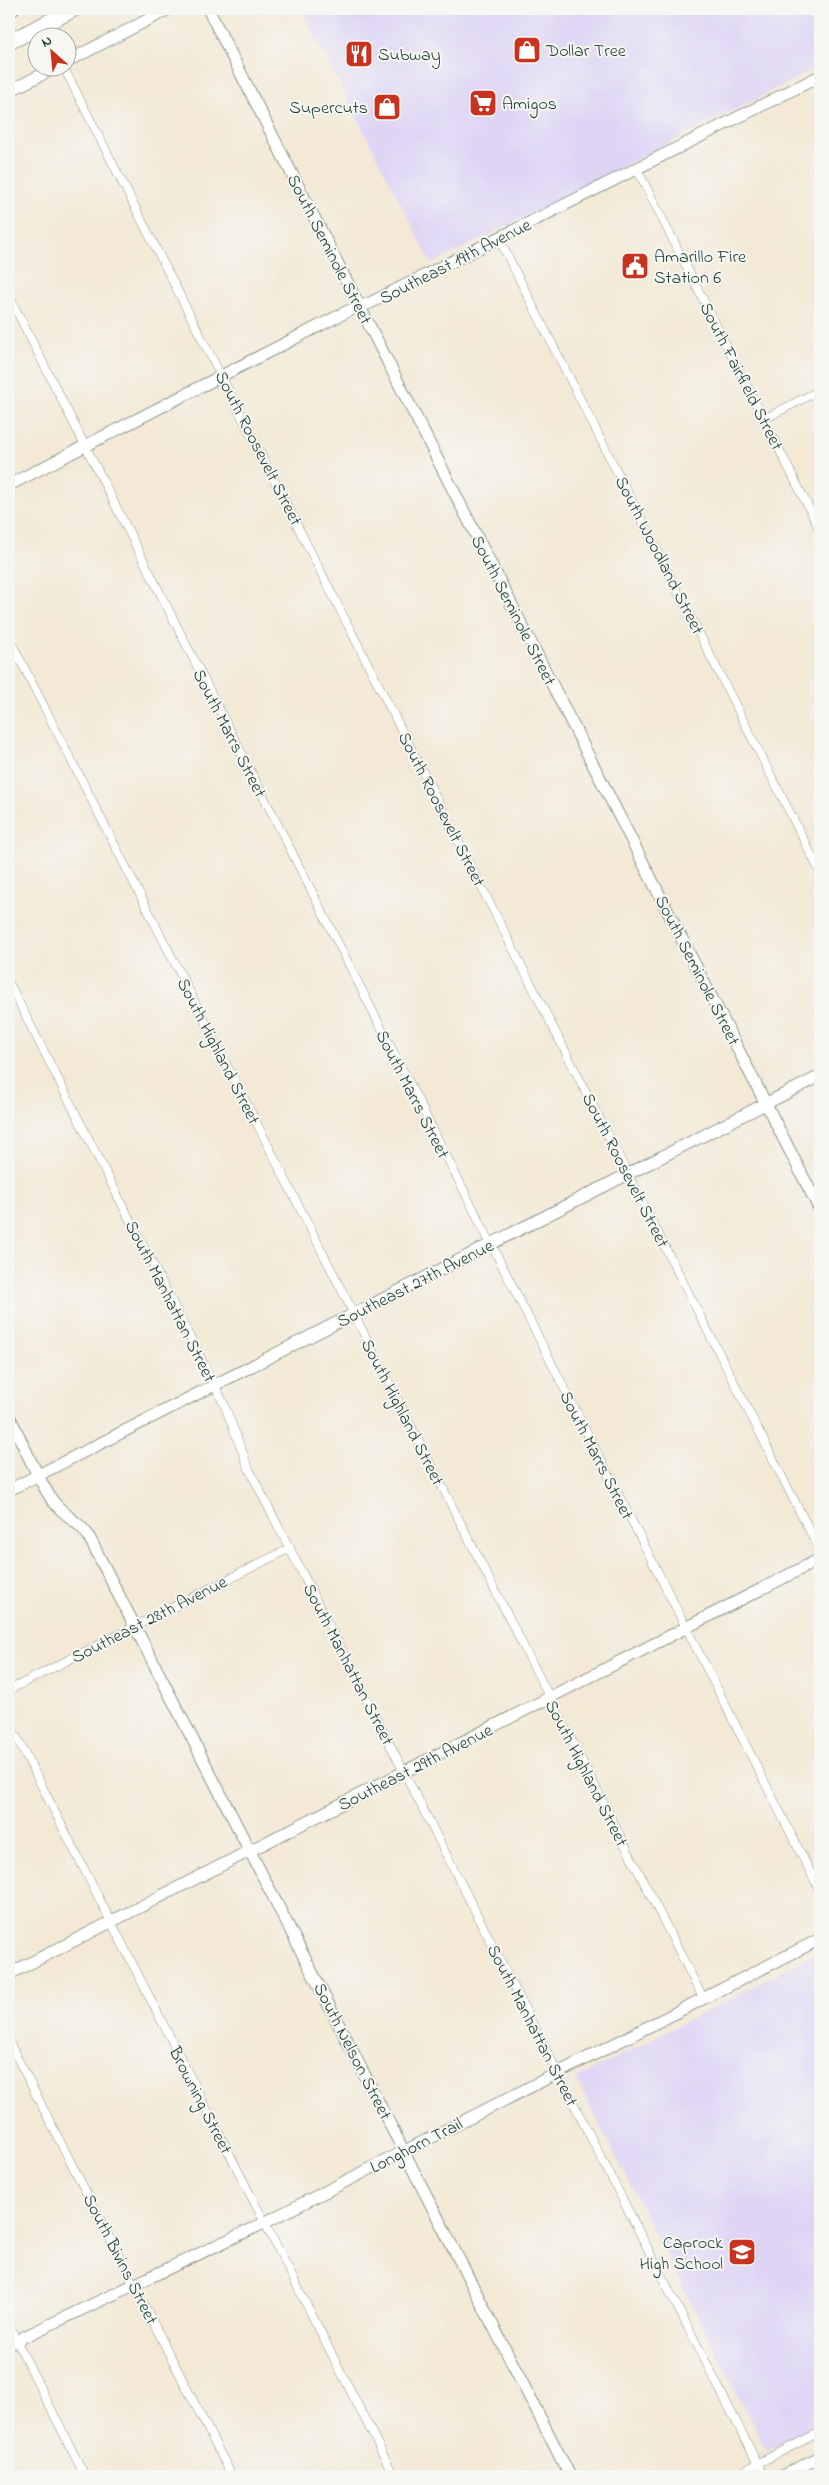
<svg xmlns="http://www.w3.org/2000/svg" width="829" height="2485" viewBox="0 0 829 2485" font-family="'Indie Flower',sans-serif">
<rect width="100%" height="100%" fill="#f6f6f2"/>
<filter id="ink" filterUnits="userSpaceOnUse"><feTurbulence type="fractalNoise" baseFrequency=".02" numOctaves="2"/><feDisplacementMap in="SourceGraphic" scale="10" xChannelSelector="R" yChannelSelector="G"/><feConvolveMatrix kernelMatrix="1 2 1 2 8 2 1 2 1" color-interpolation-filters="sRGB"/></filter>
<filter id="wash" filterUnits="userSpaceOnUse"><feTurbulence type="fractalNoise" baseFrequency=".0096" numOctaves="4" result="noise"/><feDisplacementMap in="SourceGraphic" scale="20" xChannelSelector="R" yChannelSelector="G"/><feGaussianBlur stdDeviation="1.12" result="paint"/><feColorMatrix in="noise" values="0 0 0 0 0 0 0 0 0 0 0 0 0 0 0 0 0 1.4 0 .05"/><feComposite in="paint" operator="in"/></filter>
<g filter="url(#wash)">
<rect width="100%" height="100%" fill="#f3e9d6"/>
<g fill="#ded5f5">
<path d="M 301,9 L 820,9 L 820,66 L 432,264 Z"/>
<path d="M 820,1951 L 820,2425 L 767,2452 L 576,2079 Z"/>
</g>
</g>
<g filter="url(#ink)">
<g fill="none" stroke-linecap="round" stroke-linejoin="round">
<defs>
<g id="street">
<path d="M 64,68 L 820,1551"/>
<path d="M 637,169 L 820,530"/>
<path d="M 499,239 L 820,872"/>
<path d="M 9,296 L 820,1891"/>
<path d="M 764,419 L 820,390"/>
<path d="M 9,638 L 703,1998"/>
<path d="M 9,983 L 224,1404 L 249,1469 L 764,2476"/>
<path d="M 9,1690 L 290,1548"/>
<path d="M 9,1722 L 394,2476"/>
<path d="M 9,2042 L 232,2476"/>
<path d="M 9,2326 L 85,2476"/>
<path d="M 733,2476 L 820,2432"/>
</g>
<g id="secondary">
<path d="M 208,9 L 820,1210"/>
<path d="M 68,61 L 169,9"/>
<path d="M 9,91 L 55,68"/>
<path d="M 9,485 L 348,311 L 370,303 L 820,76"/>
<path d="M 9,1416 C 23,1443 35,1474 52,1500 C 62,1514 78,1521 88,1535 L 570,2476"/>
<path d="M 9,1490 L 820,1076"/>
<path d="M 9,1974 L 820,1559"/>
<path d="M 9,2344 L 264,2223 L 820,1939"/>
<path d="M 782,2476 L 820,2457"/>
</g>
<g id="highway">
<path d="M 9,10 L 11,9"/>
<path d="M 9,42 L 74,9"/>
</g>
</defs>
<use href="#street" stroke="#899385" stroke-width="9"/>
<use href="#secondary" stroke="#899385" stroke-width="13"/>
<use href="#highway" stroke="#899385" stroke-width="17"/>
<use href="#street" stroke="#fff" stroke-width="8"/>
<use href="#secondary" stroke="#fff" stroke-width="11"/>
<use href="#highway" stroke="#fff" stroke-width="15"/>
</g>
</g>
<defs>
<symbol id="shop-square" viewBox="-11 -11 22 22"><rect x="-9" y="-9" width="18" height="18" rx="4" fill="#c8321e" stroke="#f6f6f2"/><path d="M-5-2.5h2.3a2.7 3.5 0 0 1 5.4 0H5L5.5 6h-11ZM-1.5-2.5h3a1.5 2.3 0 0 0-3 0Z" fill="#fff"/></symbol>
<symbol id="restaurant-square" viewBox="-11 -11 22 22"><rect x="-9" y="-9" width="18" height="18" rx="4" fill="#c8321e" stroke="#f6f6f2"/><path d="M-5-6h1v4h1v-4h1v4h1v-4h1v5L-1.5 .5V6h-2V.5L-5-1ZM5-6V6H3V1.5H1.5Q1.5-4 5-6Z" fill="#fff"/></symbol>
<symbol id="supermarket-square" viewBox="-11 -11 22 22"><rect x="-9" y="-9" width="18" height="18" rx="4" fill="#c8321e" stroke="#f6f6f2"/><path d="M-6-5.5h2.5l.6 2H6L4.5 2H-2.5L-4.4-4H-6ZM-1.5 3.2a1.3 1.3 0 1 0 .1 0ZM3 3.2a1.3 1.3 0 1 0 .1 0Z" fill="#fff"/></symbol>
<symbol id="civic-square" viewBox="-11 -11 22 22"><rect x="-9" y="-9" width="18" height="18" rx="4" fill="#c8321e" stroke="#f6f6f2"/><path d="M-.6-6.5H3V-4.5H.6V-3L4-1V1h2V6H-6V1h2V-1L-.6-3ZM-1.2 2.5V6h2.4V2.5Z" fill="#fff"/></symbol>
<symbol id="school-square" viewBox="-11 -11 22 22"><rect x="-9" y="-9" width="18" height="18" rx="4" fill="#c8321e" stroke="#f6f6f2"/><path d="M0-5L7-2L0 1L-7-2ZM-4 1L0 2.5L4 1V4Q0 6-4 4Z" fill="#fff"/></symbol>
</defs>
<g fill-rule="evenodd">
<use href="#shop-square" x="511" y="34" width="32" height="32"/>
<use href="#restaurant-square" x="343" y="38" width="32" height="32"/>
<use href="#supermarket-square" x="467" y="87" width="32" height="32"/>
<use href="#shop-square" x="371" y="91" width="32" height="32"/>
<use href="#civic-square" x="619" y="250" width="32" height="32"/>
<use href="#school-square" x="726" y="2236" width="32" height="32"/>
</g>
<g text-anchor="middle" stroke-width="4" stroke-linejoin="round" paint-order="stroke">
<g font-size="18" fill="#1f3d34" stroke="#f6f6f2" text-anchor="start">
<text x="546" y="56">Dollar Tree</text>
<text x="378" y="60">Subway</text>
<text x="502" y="109">Amigos</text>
<text x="368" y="113" text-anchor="end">Supercuts</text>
<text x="654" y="262">Amarillo Fire<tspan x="654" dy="21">Station 6</tspan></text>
<text x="723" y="2248" text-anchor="end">Caprock<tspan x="723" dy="21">High School</tspan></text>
</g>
<g font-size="18" fill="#1f3d34" stroke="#f6f6f2">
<text transform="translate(330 249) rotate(63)" y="6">South Seminole Street</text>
<text transform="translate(455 261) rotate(-27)" y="6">Southeast 19th Avenue</text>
<text transform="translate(742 376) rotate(63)" y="6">South Fairfield Street</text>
<text transform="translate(259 448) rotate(63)" y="6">South Roosevelt Street</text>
<text transform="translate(660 555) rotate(63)" y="6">South Woodland Street</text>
<text transform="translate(514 610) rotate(63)" y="6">South Seminole Street</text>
<text transform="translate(230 733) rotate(63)" y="6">South Marrs Street</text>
<text transform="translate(442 809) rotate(63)" y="6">South Roosevelt Street</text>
<text transform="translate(698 970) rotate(63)" y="6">South Seminole Street</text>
<text transform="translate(219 1051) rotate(63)" y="6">South Highland Street</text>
<text transform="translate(413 1094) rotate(63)" y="6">South Marrs Street</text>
<text transform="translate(626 1170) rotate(63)" y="6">South Roosevelt Street</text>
<text transform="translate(415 1283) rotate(-27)" y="6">Southeast 27th Avenue</text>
<text transform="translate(171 1301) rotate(63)" y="6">South Manhattan Street</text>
<text transform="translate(403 1412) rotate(63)" y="6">South Highland Street</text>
<text transform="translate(597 1455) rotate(63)" y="6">South Marrs Street</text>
<text transform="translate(149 1619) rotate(-27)" y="6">Southeast 28th Avenue</text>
<text transform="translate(349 1664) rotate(63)" y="6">South Manhattan Street</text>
<text transform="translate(415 1767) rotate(-27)" y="6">Southeast 29th Avenue</text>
<text transform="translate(587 1773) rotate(63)" y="6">South Highland Street</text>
<text transform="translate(533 2025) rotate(63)" y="6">South Manhattan Street</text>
<text transform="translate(353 2051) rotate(63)" y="6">South Nelson Street</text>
<text transform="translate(201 2100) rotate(63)" y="6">Browning Street</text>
<text transform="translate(416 2145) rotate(-27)" y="6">Longhorn Trail</text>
<text transform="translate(121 2259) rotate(63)" y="6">South Bivins Street</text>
</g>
</g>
<rect width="829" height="2485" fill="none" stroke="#f6f6f2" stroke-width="30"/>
<g transform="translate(52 52) rotate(333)"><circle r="24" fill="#f6f6f2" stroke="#a0aca6"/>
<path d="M0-4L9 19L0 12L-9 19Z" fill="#c8321e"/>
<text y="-8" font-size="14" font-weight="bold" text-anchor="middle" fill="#1f3d34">N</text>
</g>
</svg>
